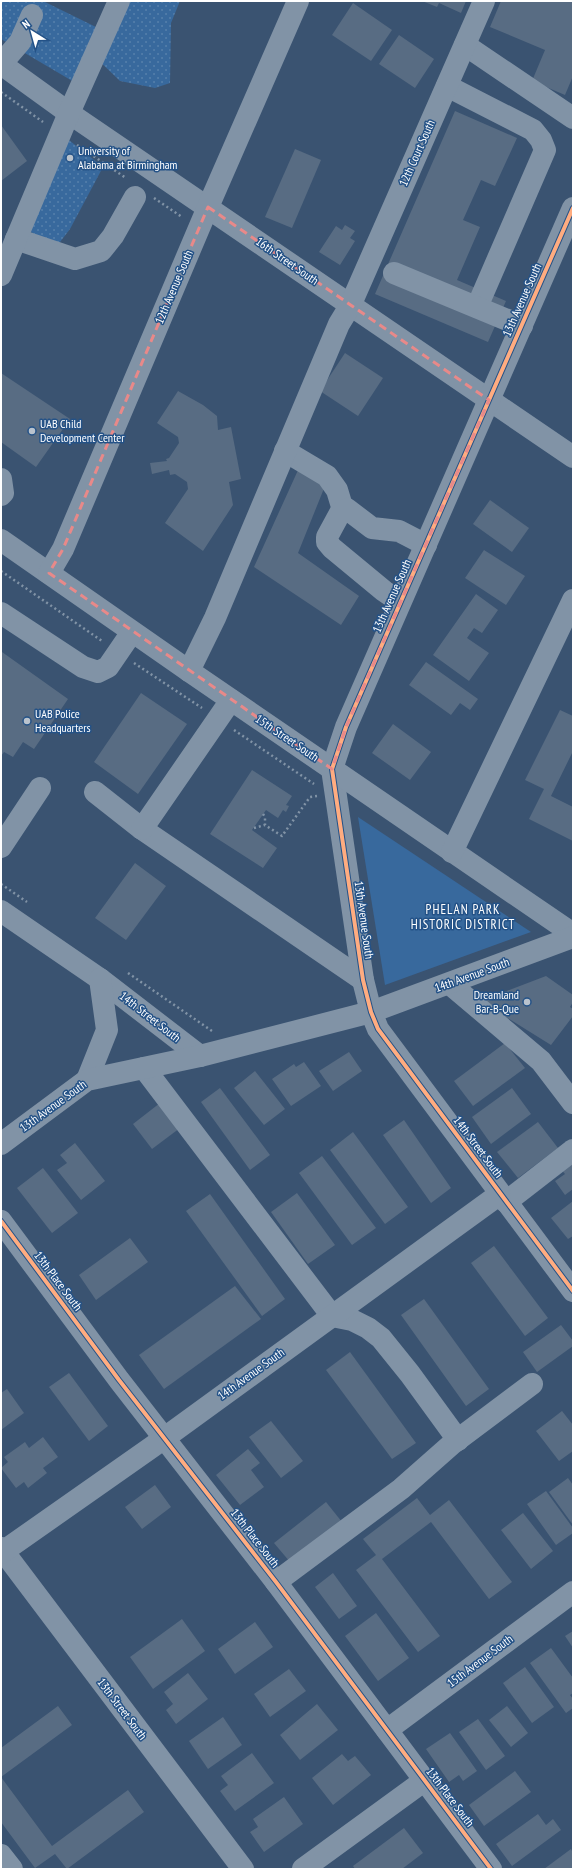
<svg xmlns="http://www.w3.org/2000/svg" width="574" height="1870" viewBox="0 0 574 1870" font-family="'PT Sans Narrow',sans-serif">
<defs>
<pattern id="grass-dots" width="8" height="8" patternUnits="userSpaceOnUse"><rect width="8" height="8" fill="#38699d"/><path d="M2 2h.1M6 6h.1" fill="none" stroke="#5680ac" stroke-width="1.8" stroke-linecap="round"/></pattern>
</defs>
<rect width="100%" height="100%" fill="#3a5371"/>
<g fill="url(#grass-dots)">
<path d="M 1,1 L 43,1 L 100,29 L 74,82 L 1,39 Z"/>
<path d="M 118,1 L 180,1 L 171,23 L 170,83 L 155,88 L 120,81 L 94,56 Z"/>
<path d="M 65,137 L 103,167 L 70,229 L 57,246 L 43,240 L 25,228 Z"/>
</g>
<path fill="#38699d" d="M 358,817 L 531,932 L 385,985 Z"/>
<g fill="#586c83">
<path d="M 422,1 L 466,1 L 461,13 L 439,3 L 437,7 Z"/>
<path d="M 501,1 L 573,1 L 573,76 L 565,95 L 532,81 L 545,50 L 490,27 Z"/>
<path d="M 353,3 L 392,30 L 371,61 L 332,35 Z"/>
<path d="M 399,35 L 434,59 L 415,88 L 379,64 Z"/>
<path d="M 455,111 L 517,138 L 495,186 L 481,180 L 463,220 L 480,227 L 457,280 L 506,301 L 488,342 L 375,294 Z"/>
<path d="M 1,125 L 27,161 L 1,181 Z"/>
<path d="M 295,149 L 321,160 L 292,228 L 265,217 Z"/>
<path d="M 345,225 L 355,231 L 350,238 L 355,241 L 340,265 L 319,252 L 336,226 L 342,230 Z"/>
<path d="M 345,353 L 383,378 L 358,416 L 320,391 Z"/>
<path d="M 1,373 L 70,419 L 36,467 L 1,442 Z"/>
<path d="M 178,391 L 203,405 L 217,416 L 218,430 L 231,427 L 241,479 L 229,482 L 233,505 L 203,551 L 165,523 L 188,489 L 187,482 L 175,474 L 170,475 L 169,470 L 152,474 L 150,463 L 167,461 L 166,459 L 169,458 L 179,443 L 178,437 L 157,423 Z"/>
<path d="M 299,468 L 327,481 L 298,553 L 359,596 L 341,625 L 254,567 Z"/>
<path d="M 490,500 L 529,528 L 512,552 L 473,524 Z"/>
<path d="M 484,550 L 525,576 L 506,605 L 465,578 Z"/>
<path d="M 476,594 L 498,610 L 482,633 L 474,628 L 467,638 L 489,653 L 469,681 L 433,655 Z"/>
<path d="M 2,652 L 68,699 L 34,749 L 23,742 L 13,757 L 4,752 L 1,756 Z"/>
<path d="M 426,662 L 478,699 L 470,710 L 460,703 L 451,715 L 409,685 Z"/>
<path d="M 141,693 L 187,724 L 138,794 L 94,762 Z"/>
<path d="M 560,710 L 573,716 L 573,751 L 551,796 L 573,807 L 573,841 L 529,819 L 544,789 L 525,780 Z"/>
<path d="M 393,724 L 431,752 L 410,780 L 372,753 Z"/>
<path d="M 252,770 L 292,796 L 286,805 L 289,806 L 286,812 L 283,810 L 278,818 L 266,810 L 252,830 L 277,848 L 263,868 L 210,834 Z"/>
<path d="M 135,863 L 166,886 L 126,940 L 95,918 Z"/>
<path d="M 546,976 L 573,995 L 573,1002 L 570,1007 L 573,1009 L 573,1016 L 551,1045 L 480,1001 Z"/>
<path d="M 505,1043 L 525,1068 L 473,1106 L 454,1081 Z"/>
<path d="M 349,1052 L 362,1071 L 333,1091 L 319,1071 Z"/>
<path d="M 304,1062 L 321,1086 L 291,1106 L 272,1079 L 294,1064 L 296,1067 Z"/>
<path d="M 255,1071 L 285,1109 L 264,1125 L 234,1088 Z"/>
<path d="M 220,1088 L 270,1155 L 250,1170 L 201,1102 Z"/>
<path d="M 512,1088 L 531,1114 L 491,1144 L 472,1117 Z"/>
<path d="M 160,1103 L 180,1128 L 152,1149 L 133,1124 Z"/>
<path d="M 404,1120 L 451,1188 L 431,1203 L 383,1135 Z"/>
<path d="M 538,1122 L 558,1148 L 518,1178 L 497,1152 Z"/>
<path d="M 353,1132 L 408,1207 L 385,1224 L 330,1150 Z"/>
<path d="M 75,1143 L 105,1181 L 81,1200 L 57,1170 L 67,1163 L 60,1155 Z"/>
<path d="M 322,1156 L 376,1228 L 352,1245 L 299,1173 Z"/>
<path d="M 573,1157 L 573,1189 L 565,1195 L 555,1181 L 565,1174 L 559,1167 Z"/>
<path d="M 43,1168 L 78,1213 L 52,1233 L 17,1188 Z"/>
<path d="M 297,1193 L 335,1245 L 308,1264 L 271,1212 Z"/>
<path d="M 210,1194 L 285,1299 L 262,1316 L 186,1211 Z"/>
<path d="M 573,1201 L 573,1236 L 568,1239 L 551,1218 Z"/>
<path d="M 130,1238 L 148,1262 L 96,1300 L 79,1275 Z"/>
<path d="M 494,1246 L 548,1318 L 525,1336 L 471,1263 Z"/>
<path d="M 235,1286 L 261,1319 L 164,1389 L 139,1355 Z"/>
<path d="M 424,1299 L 489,1389 L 466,1406 L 401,1315 Z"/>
<path d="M 561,1325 L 573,1341 L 573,1346 L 537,1372 L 523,1352 Z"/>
<path d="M 350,1352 L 416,1443 L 392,1459 L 326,1370 Z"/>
<path d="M 69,1373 L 108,1426 L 89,1441 L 49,1387 Z"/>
<path d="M 7,1389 L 24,1413 L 1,1430 L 1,1393 Z"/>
<path d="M 562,1411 L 573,1425 L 573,1451 L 559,1461 L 536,1431 Z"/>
<path d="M 271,1421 L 303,1461 L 281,1478 L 249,1437 Z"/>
<path d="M 43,1437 L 58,1457 L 43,1468 L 47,1473 L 28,1488 L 24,1482 L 16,1488 L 1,1468 L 8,1462 L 4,1457 L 25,1442 L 29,1448 Z"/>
<path d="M 248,1449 L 260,1463 L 251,1470 L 264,1487 L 240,1505 L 216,1475 Z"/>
<path d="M 568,1478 L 573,1485 L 573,1525 L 549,1492 Z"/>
<path d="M 155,1485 L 171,1507 L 142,1529 L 125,1507 Z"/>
<path d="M 546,1491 L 573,1528 L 573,1533 L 556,1545 L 527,1504 Z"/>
<path d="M 417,1498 L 430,1515 L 449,1500 L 512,1582 L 489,1599 L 431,1522 L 382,1559 L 440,1636 L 418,1652 L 356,1570 L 376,1555 L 363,1539 Z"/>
<path d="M 326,1502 L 342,1522 L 290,1562 L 274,1543 Z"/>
<path d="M 523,1513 L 553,1551 L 531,1569 L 501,1530 Z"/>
<path d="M 333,1573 L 357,1606 L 339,1619 L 315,1587 Z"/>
<path d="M 376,1613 L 409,1658 L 378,1681 L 345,1636 Z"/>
<path d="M 182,1619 L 205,1651 L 153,1689 L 130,1657 Z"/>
<path d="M 255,1622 L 273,1647 L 235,1674 L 218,1649 Z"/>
<path d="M 573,1631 L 573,1648 L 565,1636 Z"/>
<path d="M 551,1648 L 573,1678 L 573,1693 L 570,1695 L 573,1699 L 573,1708 L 566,1713 L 530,1663 Z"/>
<path d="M 525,1667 L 554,1707 L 532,1723 L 503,1683 Z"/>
<path d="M 289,1669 L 306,1691 L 270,1717 L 254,1694 Z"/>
<path d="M 188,1673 L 208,1699 L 176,1724 L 166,1710 L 173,1704 L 164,1692 Z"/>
<path d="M 317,1704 L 338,1730 L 300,1760 L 280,1735 Z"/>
<path d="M 58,1706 L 72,1725 L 1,1777 L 52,1846 L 128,1790 L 144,1812 L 67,1869 L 55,1854 L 35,1868 L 1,1822 L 1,1748 Z"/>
<path d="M 507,1706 L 528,1733 L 511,1747 L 489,1720 Z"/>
<path d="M 223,1717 L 242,1745 L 208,1769 L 189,1741 Z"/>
<path d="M 478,1719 L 505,1756 L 486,1770 L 459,1732 Z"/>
<path d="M 450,1733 L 477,1771 L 463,1781 L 459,1775 L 449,1782 L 426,1749 Z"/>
<path d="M 252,1753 L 274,1783 L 235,1811 L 220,1791 L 228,1785 L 221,1776 Z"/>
<path d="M 342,1754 L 348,1761 L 355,1756 L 371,1775 L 333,1805 L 312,1778 Z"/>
<path d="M 515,1771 L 531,1792 L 484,1826 L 469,1805 Z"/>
<path d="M 284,1797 L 303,1824 L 264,1852 L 250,1832 L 258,1827 L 253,1819 Z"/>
<path d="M 538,1814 L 546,1825 L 553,1819 L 561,1830 L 512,1866 L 496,1844 Z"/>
<path d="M 404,1828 L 423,1853 L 402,1869 L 355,1869 L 353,1866 Z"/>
<path d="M 571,1849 L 573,1853 L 573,1869 L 544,1869 Z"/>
</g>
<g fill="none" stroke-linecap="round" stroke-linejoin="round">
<g stroke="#8193a6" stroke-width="2.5" stroke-dasharray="2 3" stroke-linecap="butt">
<path d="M 1,92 L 43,122"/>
<path d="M 77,145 L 126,178"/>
<path d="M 154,198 L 182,217"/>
<path d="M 1,571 L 102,641"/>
<path d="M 134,663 L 202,708"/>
<path d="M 234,730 L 314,784"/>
<path d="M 263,814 L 265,817 L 265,825 L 282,836 L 310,797 L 317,796"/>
<path d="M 254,828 L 265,825"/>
<path d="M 1,884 L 27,902"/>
<path d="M 128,973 L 212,1031"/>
</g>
<g stroke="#8193a6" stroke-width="22">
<path d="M 465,45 L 573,118"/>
<path d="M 1,64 L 69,113 L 573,457"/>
<path d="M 1,64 L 20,42 L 32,15"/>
<path d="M 447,86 L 533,130 L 541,140 L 545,150 L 477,307"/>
<path d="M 573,208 L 346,727 L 332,769 L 363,980 L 371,1012 L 378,1029 L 573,1291"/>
<path d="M 16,239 L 75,259 L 101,251 L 113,236 L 135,197"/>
<path d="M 394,273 L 522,326"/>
<path d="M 1,275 L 69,113 L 119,1"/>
<path d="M 285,451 L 327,476 L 337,490 L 343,510"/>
<path d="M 1,479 L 3,493 L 1,495"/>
<path d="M 1,540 L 189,671 L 573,934"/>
<path d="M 49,573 L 63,549 L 208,207 L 298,1"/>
<path d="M 400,602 L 384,591 L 332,548 L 327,542 L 327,537 L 340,513 L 347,509 L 372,528 L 399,531 L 426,545"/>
<path d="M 1,613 L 83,667 L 98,672 L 108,667 L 132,632"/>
<path d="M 189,671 L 215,618 L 339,324 L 350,306 L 484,1"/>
<path d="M 95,792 L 142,829 L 363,980"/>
<path d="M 142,829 L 231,700"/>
<path d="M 1,847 L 40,788"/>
<path d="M 452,852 L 573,600"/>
<path d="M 1,911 L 100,979 L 200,1056"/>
<path d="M 450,984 L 541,1061 L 573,1103"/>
<path d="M 144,1068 L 332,1316 L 352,1320 L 368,1328 L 381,1338 L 410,1374 L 458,1440"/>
<path d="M 87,1080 L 107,1030 L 100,979"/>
<path d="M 1,1144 L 87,1080 L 200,1056 L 371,1012 L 573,937"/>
<path d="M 506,1202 L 573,1150"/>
<path d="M 1,1221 L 119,1380 L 276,1582 L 491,1869"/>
<path d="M 1,1548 L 243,1869"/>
<path d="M 1,1553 L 152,1447 L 500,1194"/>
<path d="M 276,1582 L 401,1489 L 452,1444 L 532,1384"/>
<path d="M 387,1730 L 573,1592"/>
<path d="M 1,1855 L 12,1869"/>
<path d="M 303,1869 L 425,1780"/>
</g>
<defs>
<g id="cycleway">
<path d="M 573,208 L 346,727 L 332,769 L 363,980 L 371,1012 L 378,1029 L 573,1291"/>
<path d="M 1,1221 L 119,1380 L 276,1582 L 491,1869"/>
</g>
</defs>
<use href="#cycleway" stroke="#245287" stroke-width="6"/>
<use href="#cycleway" stroke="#ffac80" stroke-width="4"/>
</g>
<path fill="none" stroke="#e88989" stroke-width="3" stroke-dasharray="8 5" stroke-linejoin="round" d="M 208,207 L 489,400 L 346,727 L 332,769 L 49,573 L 63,549 Z"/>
<g fill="#bac3cd" stroke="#245287" stroke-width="1.5">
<circle cx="70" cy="158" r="4"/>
<circle cx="32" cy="431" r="4"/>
<circle cx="27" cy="721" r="4"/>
<circle cx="527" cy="1002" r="4"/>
</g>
<g text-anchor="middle" stroke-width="3" stroke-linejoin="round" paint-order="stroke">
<g font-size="12" fill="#fff" stroke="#245287" text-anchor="start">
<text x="78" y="155">University of<tspan x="78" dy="14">Alabama at Birmingham</tspan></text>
<text x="40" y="428">UAB Child<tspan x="40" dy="14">Development Center</tspan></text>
<text x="35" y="718">UAB Police<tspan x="35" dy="14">Headquarters</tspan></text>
<text x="519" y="999" text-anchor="end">Dreamland<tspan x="519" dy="14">Bar-B-Que</tspan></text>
</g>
<g font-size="12" fill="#fff" stroke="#245287">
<text transform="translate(417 153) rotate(-66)" y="4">12th Court South</text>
<text transform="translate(287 261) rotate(35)" y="4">16th Street South</text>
<text transform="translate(174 287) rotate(-67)" y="4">12th Avenue South</text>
<text transform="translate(522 300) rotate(-66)" y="4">13th Avenue South</text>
<text transform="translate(392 596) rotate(-66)" y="4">13th Avenue South</text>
<text transform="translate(287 738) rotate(34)" y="4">15th Street South</text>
<text transform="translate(364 920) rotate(82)" y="4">13th Avenue South</text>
<text transform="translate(472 975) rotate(-20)" y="4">14th Avenue South</text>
<text transform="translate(150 1017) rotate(38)" y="4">14th Street South</text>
<text transform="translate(53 1106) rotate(-36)" y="4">13th Avenue South</text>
<text transform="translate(478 1147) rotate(53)" y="4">14th Street South</text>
<text transform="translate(58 1281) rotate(53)" y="4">13th Place South</text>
<text transform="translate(251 1374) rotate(-36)" y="4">14th Avenue South</text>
<text transform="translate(255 1538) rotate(52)" y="4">13th Place South</text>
<text transform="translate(480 1661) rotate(-37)" y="4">15th Avenue South</text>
<text transform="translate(122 1709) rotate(53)" y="4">13th Street South</text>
<text transform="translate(450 1797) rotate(53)" y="4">13th Place South</text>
</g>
<g font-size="13" letter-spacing="1" fill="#fff" stroke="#245287">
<text x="463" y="914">PHELAN PARK<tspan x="463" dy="15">HISTORIC DISTRICT</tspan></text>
</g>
</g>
<rect width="574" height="1870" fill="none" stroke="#ffffff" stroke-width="4"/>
<g transform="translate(32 32) rotate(323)" stroke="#245287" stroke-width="3" paint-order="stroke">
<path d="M0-3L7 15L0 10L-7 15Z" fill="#ffffff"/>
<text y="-6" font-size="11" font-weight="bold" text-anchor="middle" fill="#ffffff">N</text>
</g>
</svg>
